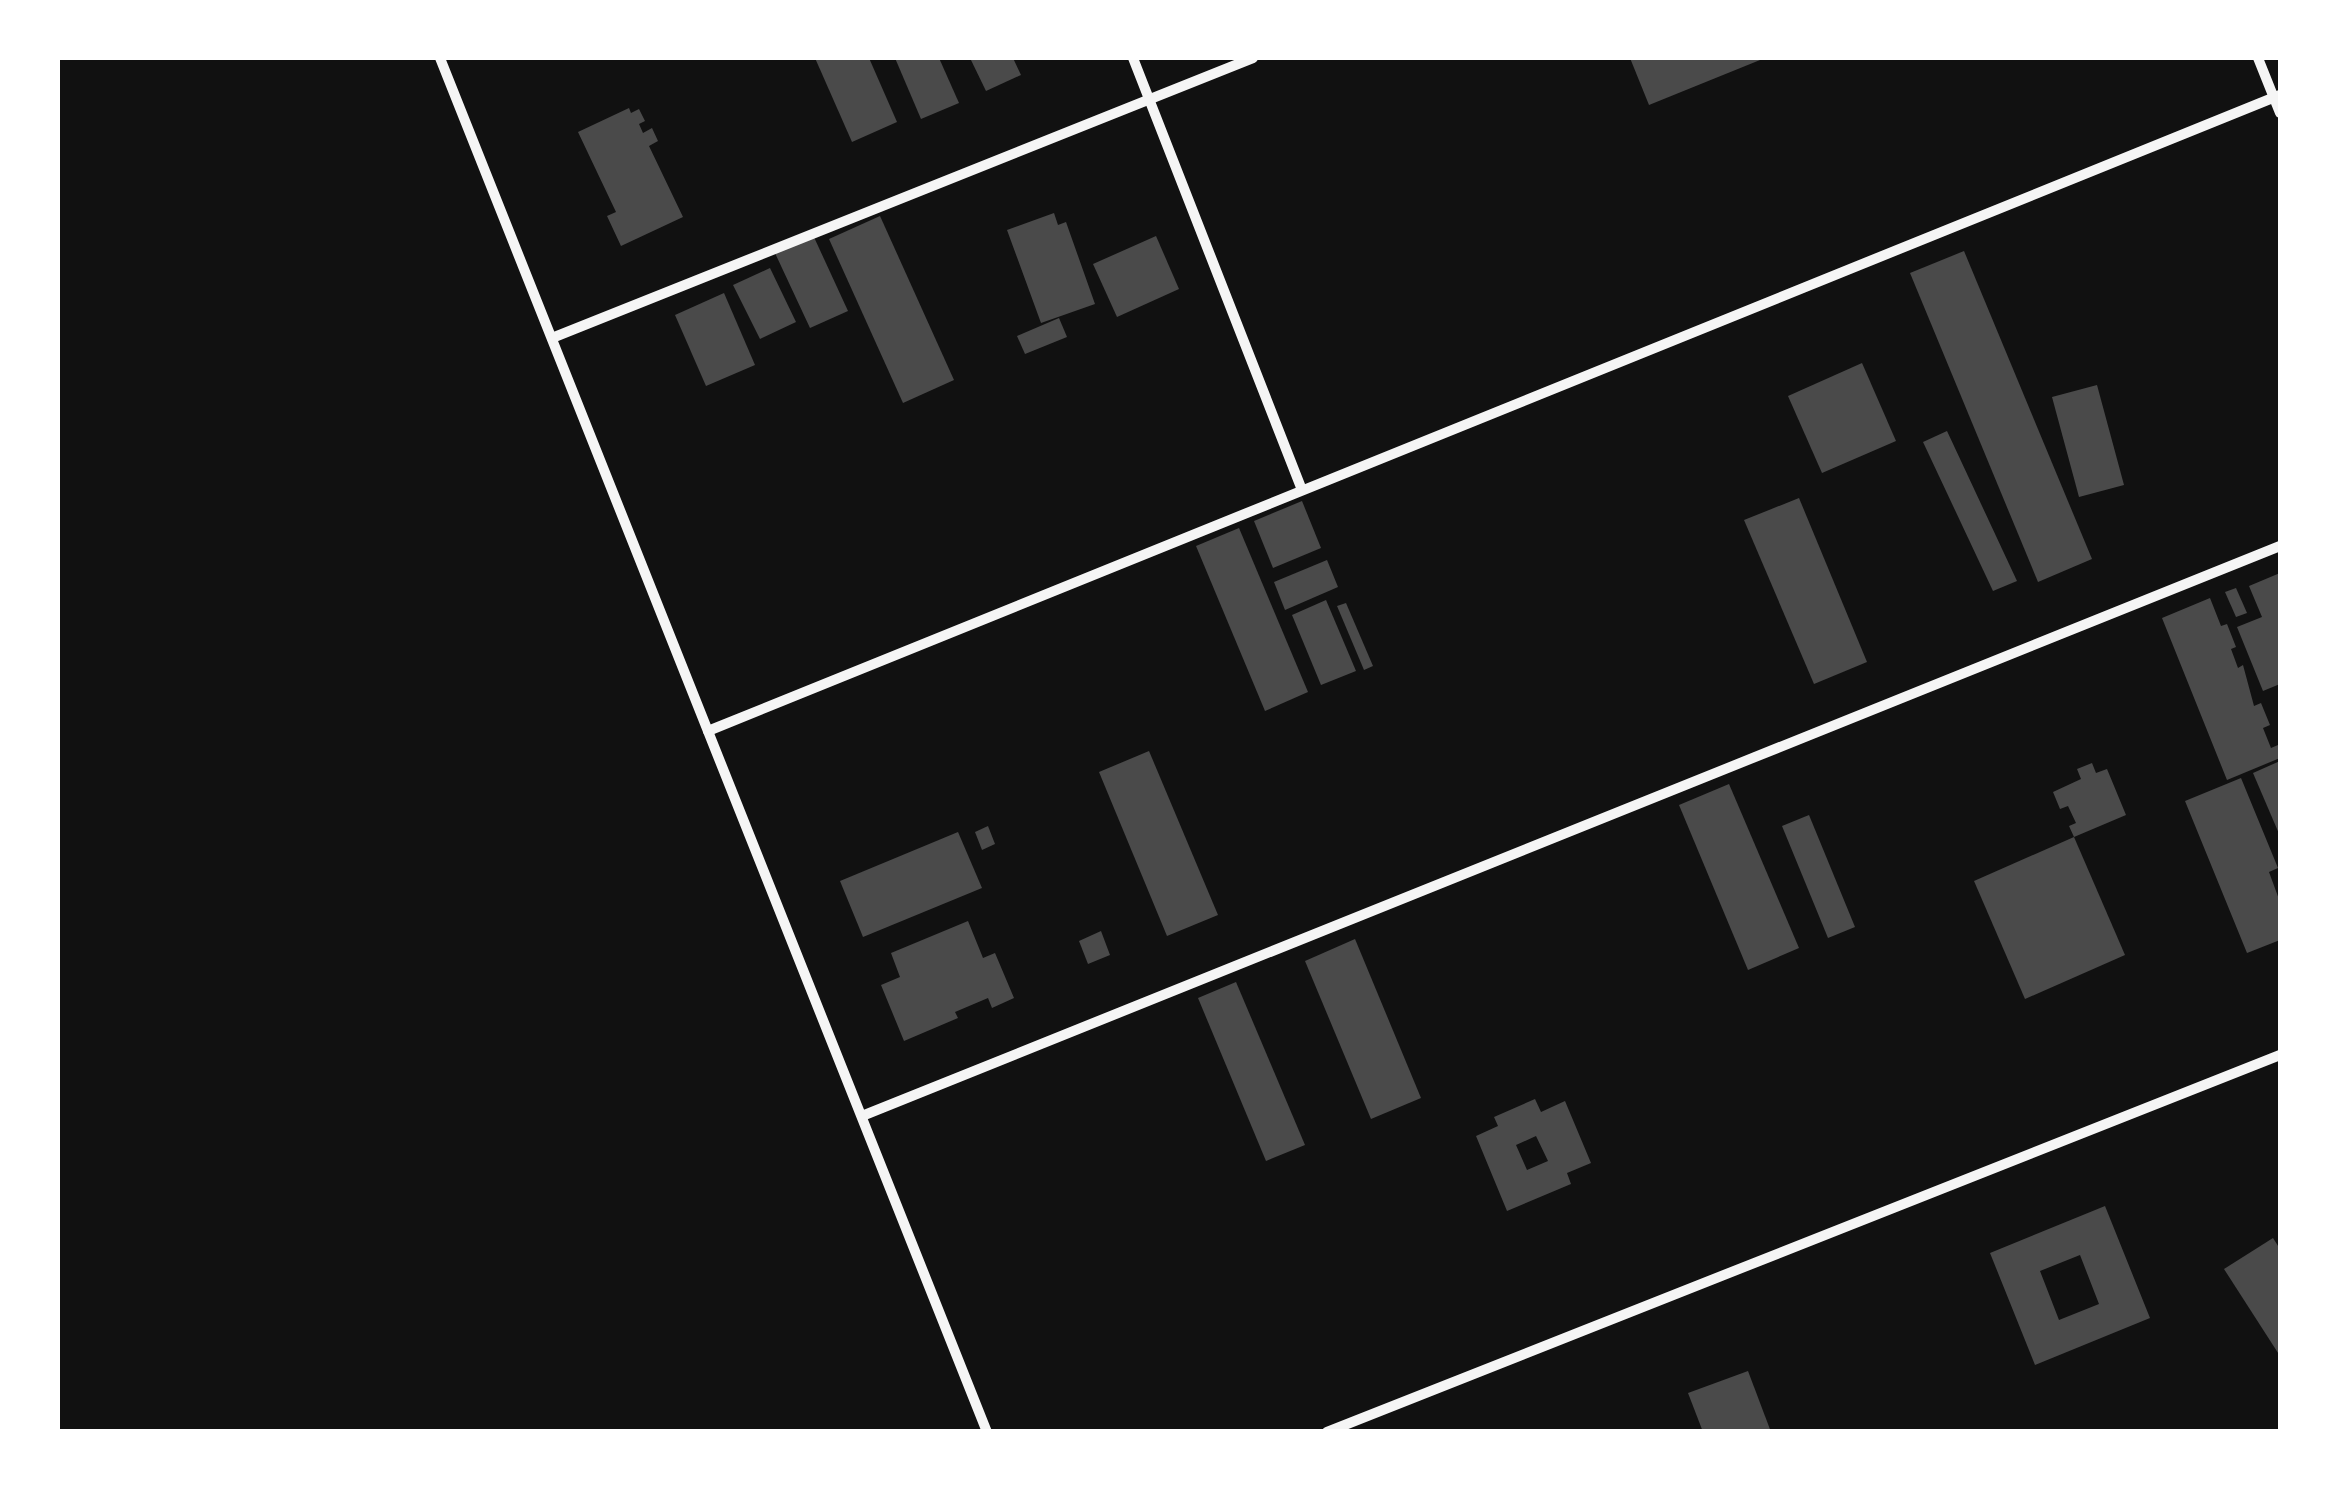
<svg xmlns="http://www.w3.org/2000/svg" width="2338" height="1489" viewBox="0 0 2338 1489" font-family="Bitter,serif">
<rect width="100%" height="100%" fill="#111"/>
<g fill="#4a4a4a" fill-rule="evenodd">
<path d="M 815,58 L 869,58 L 897,122 L 852,142 Z"/>
<path d="M 895,58 L 939,58 L 959,103 L 921,119 Z"/>
<path d="M 970,58 L 1013,58 L 1021,75 L 986,91 Z"/>
<path d="M 1630,58 L 1765,58 L 1649,105 Z"/>
<path d="M 629,108 L 631,113 L 639,109 L 645,121 L 639,124 L 643,133 L 652,128 L 658,141 L 649,146 L 683,217 L 621,246 L 607,216 L 616,212 L 578,132 Z"/>
<path d="M 1054,213 L 1058,225 L 1066,222 L 1095,304 L 1041,323 L 1007,230 Z"/>
<path d="M 880,216 L 954,380 L 903,403 L 829,239 Z"/>
<path d="M 813,235 L 848,311 L 810,328 L 775,253 Z"/>
<path d="M 1156,236 L 1179,289 L 1117,317 L 1093,264 Z"/>
<path d="M 1964,251 L 2092,559 L 2038,582 L 1910,273 Z"/>
<path d="M 770,268 L 796,322 L 760,339 L 733,285 Z"/>
<path d="M 724,293 L 755,365 L 706,386 L 675,315 Z"/>
<path d="M 1059,318 L 1067,337 L 1025,354 L 1017,336 Z"/>
<path d="M 1862,363 L 1896,441 L 1822,473 L 1788,396 Z"/>
<path d="M 2097,385 L 2124,485 L 2079,497 L 2052,397 Z"/>
<path d="M 1947,431 L 2017,581 L 1993,591 L 1923,442 Z"/>
<path d="M 1799,498 L 1867,662 L 1814,684 L 1744,520 Z"/>
<path d="M 1302,501 L 1321,548 L 1273,568 L 1254,521 Z"/>
<path d="M 1239,528 L 1308,692 L 1265,711 L 1196,546 Z"/>
<path d="M 1327,560 L 1338,587 L 1285,610 L 1274,582 Z"/>
<path d="M 2280,573 L 2280,684 L 2263,691 L 2237,627 L 2262,617 L 2249,586 Z"/>
<path d="M 2236,588 L 2247,613 L 2236,617 L 2225,592 Z"/>
<path d="M 2210,598 L 2221,626 L 2227,624 L 2236,647 L 2231,649 L 2238,668 L 2243,665 L 2254,706 L 2261,703 L 2270,725 L 2263,728 L 2271,748 L 2278,745 L 2280,752 L 2280,758 L 2227,780 L 2162,618 Z"/>
<path d="M 1326,600 L 1356,671 L 1321,685 L 1292,615 Z"/>
<path d="M 1346,603 L 1373,666 L 1364,670 L 1337,606 Z"/>
<path d="M 1149,751 L 1218,915 L 1167,936 L 1099,772 Z"/>
<path d="M 2280,761 L 2280,836 L 2253,773 Z"/>
<path d="M 2092,763 L 2096,773 L 2107,769 L 2126,815 L 2074,837 L 2069,826 L 2076,823 L 2068,806 L 2060,809 L 2053,792 L 2081,779 L 2077,769 Z"/>
<path d="M 2241,778 L 2278,868 L 2269,872 L 2280,902 L 2280,940 L 2247,953 L 2185,801 Z"/>
<path d="M 1729,784 L 1799,948 L 1748,970 L 1679,805 Z"/>
<path d="M 1809,815 L 1855,927 L 1828,938 L 1782,826 Z"/>
<path d="M 988,826 L 995,844 L 982,850 L 975,832 Z"/>
<path d="M 958,832 L 982,888 L 863,937 L 840,881 Z"/>
<path d="M 2074,837 L 2125,955 L 2025,999 L 1974,881 Z"/>
<path d="M 968,921 L 983,958 L 995,953 L 1014,998 L 992,1008 L 988,998 L 955,1012 L 958,1018 L 904,1041 L 881,985 L 900,977 L 891,953 Z"/>
<path d="M 1101,931 L 1110,955 L 1088,964 L 1079,941 Z"/>
<path d="M 1355,939 L 1421,1098 L 1371,1119 L 1305,961 Z"/>
<path d="M 1236,982 L 1305,1145 L 1266,1161 L 1198,998 Z"/>
<path d="M 1535,1099 L 1541,1112 L 1565,1101 L 1591,1163 L 1567,1173 L 1571,1184 L 1507,1211 L 1476,1136 L 1498,1126 L 1494,1117 ZM 1536,1136 L 1548,1161 L 1527,1170 L 1516,1145 Z"/>
<path d="M 2105,1206 L 2150,1318 L 2035,1365 L 1990,1253 ZM 2080,1255 L 2099,1304 L 2059,1320 L 2040,1271 Z"/>
<path d="M 2273,1238 L 2280,1249 L 2280,1356 L 2224,1269 Z"/>
<path d="M 1748,1371 L 1771,1432 L 1703,1432 L 1688,1393 Z"/>
</g>
<g fill="none" stroke-linecap="round" stroke-linejoin="round">
<g stroke="#f5f5f5" stroke-width="10">
<path d="M 440,58 L 987,1432"/>
<path d="M 1133,58 L 1302,490"/>
<path d="M 2258,58 L 2280,113"/>
<path d="M 552,338 L 1253,58"/>
<path d="M 708,731 L 2280,95"/>
<path d="M 862,1116 L 2280,546"/>
<path d="M 1327,1432 L 2280,1055"/>
</g>
</g>
<rect width="2338" height="1489" fill="none" stroke="#ffffff" stroke-width="120"/>
</svg>
